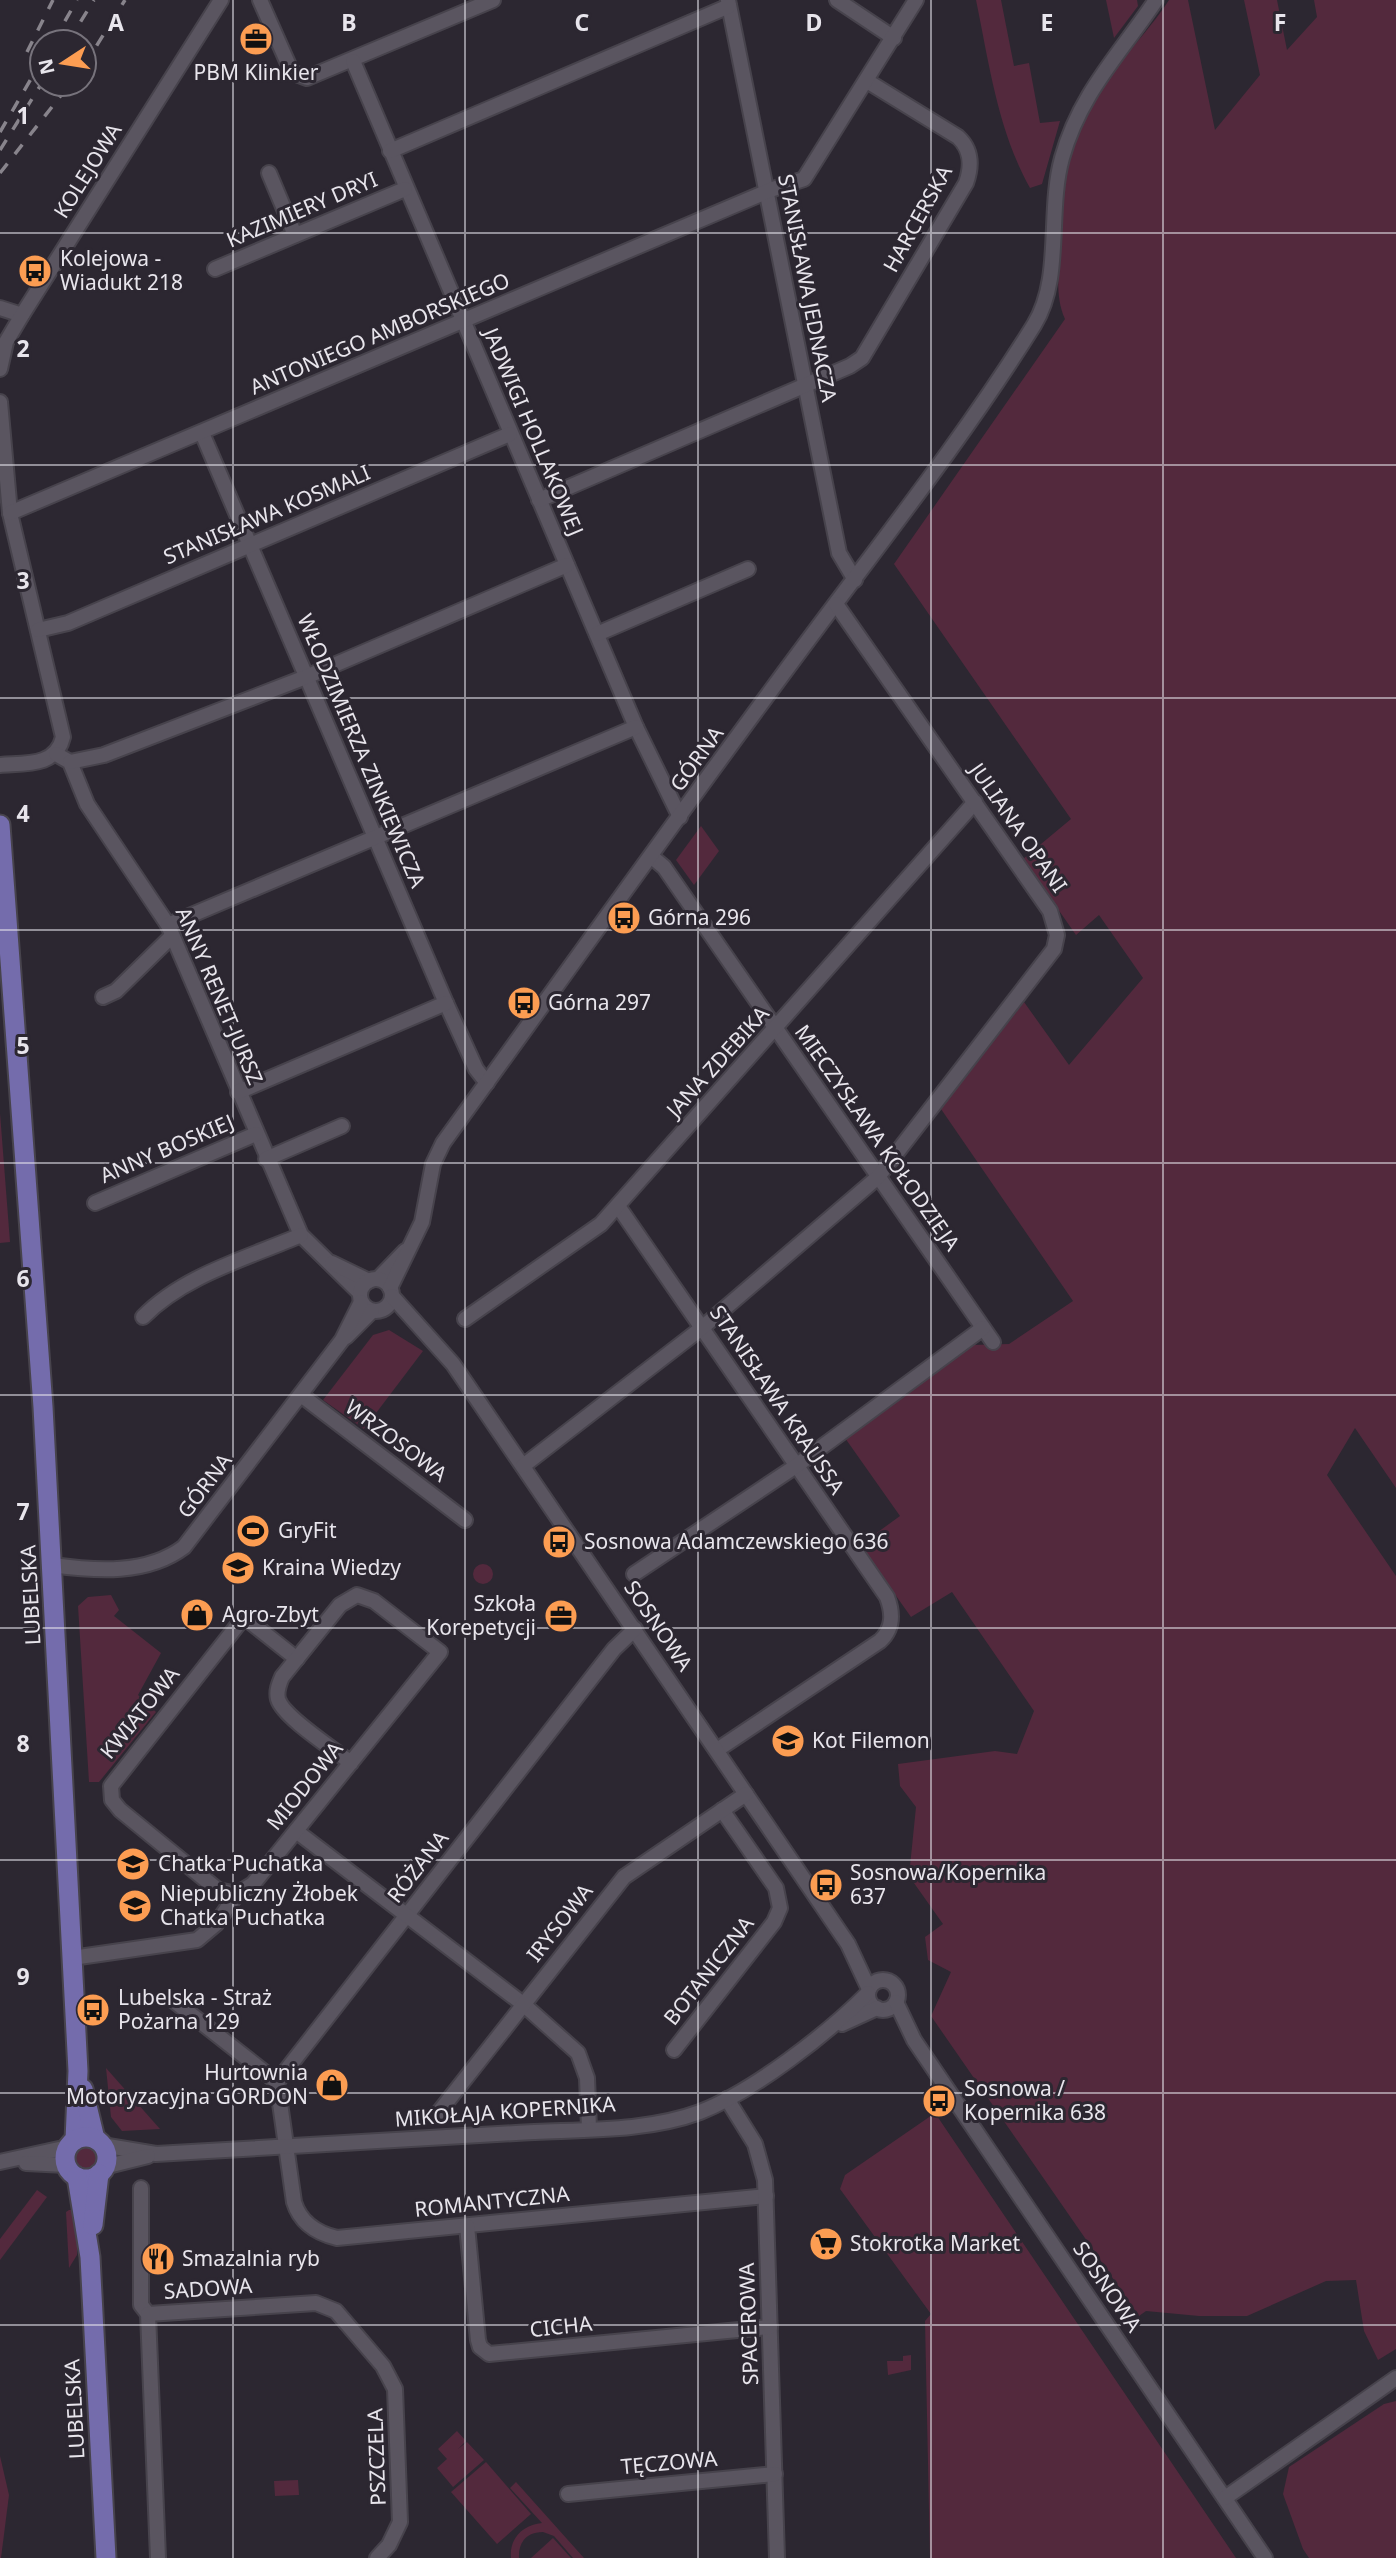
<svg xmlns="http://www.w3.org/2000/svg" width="1396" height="2558" viewBox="0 0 1396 2558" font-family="'Noto Sans',sans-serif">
<rect width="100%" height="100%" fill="#2c2731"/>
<g fill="#53293d">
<path d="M 976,0 L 1001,0 L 1014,66 L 1029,63 L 1040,123 L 1060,121 L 1042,184 L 1030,188 C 998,131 989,63 976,0 Z"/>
<path d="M 1106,0 L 1137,0 L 1138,6 L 1114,38 Z"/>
<path d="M 1169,0 L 1188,0 L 1215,130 L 1260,75 L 1244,0 L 1277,0 L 1287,50 L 1317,17 L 1314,0 L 1396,0 L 1396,1488 L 1355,1428 L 1327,1475 L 1396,1576 L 1396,2349 L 1378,2360 L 1364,2331 L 1356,2280 L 1326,2281 L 1247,2316 L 1199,2316 L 1146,2311 L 1139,2316 L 931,2016 L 951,1972 L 928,1960 L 925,1937 L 943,1924 L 909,1876 L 916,1807 L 900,1786 L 898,1764 L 995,1751 L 1017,1754 L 1034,1711 L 952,1592 L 911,1617 L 860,1545 L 900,1516 L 845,1438 L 972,1345 L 1009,1344 L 1073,1301 L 941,1109 L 1024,1002 L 1069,1065 L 1143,978 L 1099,915 L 1076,935 L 1023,859 L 1071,819 L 894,564 L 1065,319 C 1055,297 1059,274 1059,250 C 1060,199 1065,148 1091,103 C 1112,66 1146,36 1169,0 Z"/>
<path d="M 701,826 L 719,851 L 694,885 L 676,860 Z"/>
<path d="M 0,1113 L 10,1242 L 0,1243 Z"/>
<path d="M 389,1330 L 423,1351 L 364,1429 L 323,1400 L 373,1335 Z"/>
<circle cx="483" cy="1574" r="10"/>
<path d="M 111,1595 L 119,1610 L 114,1616 L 161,1653 L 138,1695 L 156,1712 L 99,1782 L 89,1782 L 78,1606 L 88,1597 Z"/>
<path d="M 106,2068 L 160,2129 L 122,2131 L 111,2117 Z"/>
<path d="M 935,2113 L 1236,2558 L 930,2558 L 925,2321 L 931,2314 L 840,2189 L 845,2175 Z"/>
<circle cx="86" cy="2158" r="11"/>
<path d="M 37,2190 L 47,2197 L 0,2260 L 0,2239 Z"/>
<path d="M 69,2210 L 77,2210 L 77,2255 L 69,2268 L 66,2212 Z"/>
<path d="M 911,2355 L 911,2370 L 888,2375 L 887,2361 L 903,2361 L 903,2356 Z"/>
<path d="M 1396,2401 L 1396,2558 L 1309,2558 L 1303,2549 L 1283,2494 L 1289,2467 L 1384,2404 Z"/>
<path d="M 457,2431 L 466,2441 L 458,2449 L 467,2442 L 484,2460 L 453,2487 L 437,2468 L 447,2459 L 438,2449 Z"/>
<path d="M 0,2456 L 9,2495 L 1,2558 L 0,2558 Z"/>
<path d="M 486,2462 L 531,2514 L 497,2544 L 451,2492 Z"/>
<path d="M 298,2480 L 299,2495 L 275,2496 L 274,2481 Z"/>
<path d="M 516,2482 L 584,2558 L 573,2558 L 554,2536 L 543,2532 C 527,2532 518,2542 519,2558 L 511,2558 C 509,2538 523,2525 542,2523 L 510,2488 Z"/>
<path d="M 553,2538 L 571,2558 L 531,2558 Z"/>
</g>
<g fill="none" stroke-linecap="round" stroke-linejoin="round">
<defs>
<g id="minor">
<path d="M 260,0 L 290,68 L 294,73 L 307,78 L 493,0"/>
<path d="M 728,0 L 839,553 L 855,580"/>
<path d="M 837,0 L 894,38"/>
<path d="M 353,61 L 636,727 L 680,817"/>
<path d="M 390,151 L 729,6"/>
<path d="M 269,173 L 295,235"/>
<path d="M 215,269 L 405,189"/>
<path d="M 0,308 L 22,315"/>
<path d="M 0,369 L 6,342 L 22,315 L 221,0"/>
<path d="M 0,402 L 10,513 L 63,737 C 56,767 25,763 0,765"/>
<path d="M 202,433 L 446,1003 L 476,1069 L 487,1083"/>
<path d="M 539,500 L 850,366 L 862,358 L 966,183 C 972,166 972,150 958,137 L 867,81"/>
<path d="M 10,513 L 773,189 L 804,179 L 916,0"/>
<path d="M 38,630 L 68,623 L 510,434"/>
<path d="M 597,634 L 748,569"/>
<path d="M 56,754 L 70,762 L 87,804 L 168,925 L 301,1235 L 360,1293"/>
<path d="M 70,762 L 104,755 L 306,677 L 567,565"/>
<path d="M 652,857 L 664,867 L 993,1342"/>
<path d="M 168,925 L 636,727"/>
<path d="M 103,997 L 116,991 L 172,936"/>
<path d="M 238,1092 L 446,1003"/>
<path d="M 266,1159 L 342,1126"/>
<path d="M 95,1203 L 256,1134"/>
<path d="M 618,1206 L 887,1597 C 893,1613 894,1628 880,1641 L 717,1750"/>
<path d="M 332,1263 L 369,1281"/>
<path d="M 378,1279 L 405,1251"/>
<circle cx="376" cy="1295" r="16"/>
<path d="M 390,1288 L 422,1222 L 433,1164 L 443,1143 C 568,971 691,797 818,627 C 892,528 968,431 1034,325 C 1063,278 1047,212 1062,158 C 1080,93 1120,54 1156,0"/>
<path d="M 392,1296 L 453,1364 L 848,1944 L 869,1989"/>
<path d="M 143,1317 C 184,1275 248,1258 301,1235"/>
<path d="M 465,1319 L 601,1224 L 975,802"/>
<path d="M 346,1337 L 372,1311"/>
<path d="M 301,1395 L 465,1520"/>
<path d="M 523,1466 L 703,1327 L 878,1177 L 1054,949 L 1057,935 L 1050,911 L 836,604"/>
<path d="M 52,1565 C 96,1571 147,1575 184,1547 L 342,1340 L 361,1302"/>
<path d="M 634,1574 L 796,1466 L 983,1328"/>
<path d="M 635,1629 L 614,1649 L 277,2082 L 294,2202 C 300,2222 316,2233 337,2238 L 766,2196"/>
<path d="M 296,1831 L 523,2004 L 578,2053 L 587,2078 L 589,2128"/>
<path d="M 237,1894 L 218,1890 L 120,1810 L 112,1800 L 111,1786 L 244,1617 L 297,1659"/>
<path d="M 72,1958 L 197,1940 L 216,1924 L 237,1894 L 253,1884 L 440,1652 L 374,1601 L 357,1595 L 340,1605 L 282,1677 C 279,1684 276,1691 278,1699 C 283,1717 335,1750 351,1763"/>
<circle cx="883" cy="1995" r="15"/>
<path d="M 174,2001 L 277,2082"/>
<path d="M 896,2002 L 914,2040 L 1265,2558"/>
<path d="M 842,2024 L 877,2008"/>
<path d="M 674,2050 L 774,1922 L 780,1908 L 776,1888 L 722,1810"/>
<path d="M 727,2099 L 755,2144 L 765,2180 L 777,2558"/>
<path d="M 439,2112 L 624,1877 L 746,1794"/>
<path d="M 102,2145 L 156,2154 C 276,2147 396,2140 516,2133 C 575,2129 644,2133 700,2112 C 754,2091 827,2034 868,1993"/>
<path d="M 0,2162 L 68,2147"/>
<path d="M 26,2163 L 66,2165"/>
<path d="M 104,2167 L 148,2156"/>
<path d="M 141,2188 L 141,2305 L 148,2314 L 158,2558"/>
<path d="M 467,2226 L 478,2340 L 480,2347 L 489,2354 L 770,2327"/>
<path d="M 148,2314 L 316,2303 L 336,2311 L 383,2366 L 395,2389 L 400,2522 L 389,2545 L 377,2558"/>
<path d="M 568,2494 L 775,2474"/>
<path d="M 1225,2498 L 1396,2378"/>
</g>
<g id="major">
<path d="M 0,825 L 43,1407 L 78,2071 L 75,2140"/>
<path d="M 83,2089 L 95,2139"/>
<circle cx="86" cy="2158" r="21"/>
<path d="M 77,2177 L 90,2257 L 106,2558"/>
<path d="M 93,2225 L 99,2174"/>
</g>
</defs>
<use href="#minor" stroke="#47434c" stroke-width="18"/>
<use href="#major" stroke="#47434c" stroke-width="23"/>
<use href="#minor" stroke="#5a5560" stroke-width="14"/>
<use href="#major" stroke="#746cac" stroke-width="19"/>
<g stroke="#88848c" stroke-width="3.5" stroke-dasharray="12 12" stroke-linecap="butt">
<path d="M 53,42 L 77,0"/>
<path d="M 68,42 L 94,0"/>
<path d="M 27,52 L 53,0"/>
<path d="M 84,66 L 125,0"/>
<path d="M 0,132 L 42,60"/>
<path d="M 0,150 L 42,83"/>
<path d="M 0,173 L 70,84"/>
</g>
</g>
<path fill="none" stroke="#e8e5ec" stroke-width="2" stroke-opacity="0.55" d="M 233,0 L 233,2558M 465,0 L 465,2558M 698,0 L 698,2558M 931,0 L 931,2558M 1163,0 L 1163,2558M 0,233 L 1396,233M 0,465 L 1396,465M 0,698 L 1396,698M 0,930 L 1396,930M 0,1163 L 1396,1163M 0,1395 L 1396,1395M 0,1628 L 1396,1628M 0,1860 L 1396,1860M 0,2093 L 1396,2093M 0,2325 L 1396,2325"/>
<defs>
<symbol id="office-disc" viewBox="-11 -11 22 22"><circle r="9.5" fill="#fc9d52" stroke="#2c2731"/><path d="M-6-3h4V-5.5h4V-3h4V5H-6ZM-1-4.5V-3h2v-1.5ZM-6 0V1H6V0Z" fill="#111"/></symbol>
<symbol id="bus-disc" viewBox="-11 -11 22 22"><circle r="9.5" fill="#fc9d52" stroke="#2c2731"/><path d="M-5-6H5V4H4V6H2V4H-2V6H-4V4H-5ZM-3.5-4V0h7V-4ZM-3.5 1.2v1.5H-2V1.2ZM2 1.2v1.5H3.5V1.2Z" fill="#111"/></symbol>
<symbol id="stadium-disc" viewBox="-11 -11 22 22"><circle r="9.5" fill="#fc9d52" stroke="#2c2731"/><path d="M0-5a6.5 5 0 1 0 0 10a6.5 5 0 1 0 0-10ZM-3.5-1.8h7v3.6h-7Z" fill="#111"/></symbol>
<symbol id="school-disc" viewBox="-11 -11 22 22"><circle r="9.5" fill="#fc9d52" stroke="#2c2731"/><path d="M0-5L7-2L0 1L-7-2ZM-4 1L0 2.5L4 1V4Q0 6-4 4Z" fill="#111"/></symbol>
<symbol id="shop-disc" viewBox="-11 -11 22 22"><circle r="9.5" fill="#fc9d52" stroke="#2c2731"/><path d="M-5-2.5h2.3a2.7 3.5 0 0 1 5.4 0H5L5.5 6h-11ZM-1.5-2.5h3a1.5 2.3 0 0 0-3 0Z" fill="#111"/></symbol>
<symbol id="supermarket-disc" viewBox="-11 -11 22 22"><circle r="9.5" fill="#fc9d52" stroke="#2c2731"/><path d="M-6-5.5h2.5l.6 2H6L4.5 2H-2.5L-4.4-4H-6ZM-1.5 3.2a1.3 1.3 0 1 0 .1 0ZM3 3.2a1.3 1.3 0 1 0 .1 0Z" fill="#111"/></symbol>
<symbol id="restaurant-disc" viewBox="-11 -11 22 22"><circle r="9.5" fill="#fc9d52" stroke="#2c2731"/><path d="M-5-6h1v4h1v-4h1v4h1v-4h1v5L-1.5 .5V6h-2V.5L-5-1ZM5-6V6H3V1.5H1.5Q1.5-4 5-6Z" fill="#111"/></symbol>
</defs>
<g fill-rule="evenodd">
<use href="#office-disc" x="237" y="20" width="38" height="38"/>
<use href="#bus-disc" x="16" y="252" width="38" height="38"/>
<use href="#bus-disc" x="605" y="899" width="38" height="38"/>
<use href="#bus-disc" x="505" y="984" width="38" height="38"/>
<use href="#stadium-disc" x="234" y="1512" width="38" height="38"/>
<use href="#bus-disc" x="540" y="1523" width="38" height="38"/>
<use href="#school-disc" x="219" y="1549" width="38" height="38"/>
<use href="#shop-disc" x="178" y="1596" width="38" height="38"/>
<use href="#office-disc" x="542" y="1597" width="38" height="38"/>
<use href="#school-disc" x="769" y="1722" width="38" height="38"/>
<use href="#school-disc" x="114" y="1845" width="38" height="38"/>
<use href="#bus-disc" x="807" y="1866" width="38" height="38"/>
<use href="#school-disc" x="116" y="1887" width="38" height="38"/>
<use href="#bus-disc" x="74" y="1991" width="38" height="38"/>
<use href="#shop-disc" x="313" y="2066" width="38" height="38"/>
<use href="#bus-disc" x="920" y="2082" width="38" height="38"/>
<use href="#supermarket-disc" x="807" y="2225" width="38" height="38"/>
<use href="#restaurant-disc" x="139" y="2240" width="38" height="38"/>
</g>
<g text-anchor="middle" stroke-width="6" stroke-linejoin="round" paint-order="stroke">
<g font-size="21" fill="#e8e5ec" stroke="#2c2731" text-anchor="start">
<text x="256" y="80" text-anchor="middle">PBM Klinkier</text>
<text x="60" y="266">Kolejowa -<tspan x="60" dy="24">Wiadukt 218</tspan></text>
<text x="648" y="925">Górna 296</text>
<text x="548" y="1010">Górna 297</text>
<text x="278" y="1538">GryFit</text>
<text x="584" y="1549">Sosnowa Adamczewskiego 636</text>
<text x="262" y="1575">Kraina Wiedzy</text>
<text x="536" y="1611" text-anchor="end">Szkoła<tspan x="536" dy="24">Korepetycji</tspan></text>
<text x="222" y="1622">Agro-Zbyt</text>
<text x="812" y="1748">Kot Filemon</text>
<text x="158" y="1871">Chatka Puchatka</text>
<text x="850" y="1880">Sosnowa/Kopernika<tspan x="850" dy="24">637</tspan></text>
<text x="160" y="1901">Niepubliczny Żłobek<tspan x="160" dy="24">Chatka Puchatka</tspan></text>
<text x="118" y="2005">Lubelska - Straż<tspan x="118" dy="24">Pożarna 129</tspan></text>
<text x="308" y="2080" text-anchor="end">Hurtownia<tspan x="308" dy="24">Motoryzacyjna GORDON</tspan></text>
<text x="964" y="2096">Sosnowa /<tspan x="964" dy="24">Kopernika 638</tspan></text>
<text x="850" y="2251">Stokrotka Market</text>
<text x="182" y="2266">Smazalnia ryb</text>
</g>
<g font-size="21" fill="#e8e5ec" stroke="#2c2731">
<text transform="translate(88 171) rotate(-58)" y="7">KOLEJOWA</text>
<text transform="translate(302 210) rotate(-23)" y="7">KAZIMIERY DRYI</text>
<text transform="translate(918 219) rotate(-61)" y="7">HARCERSKA</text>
<text transform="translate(807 288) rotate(79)" y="7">STANISŁAWA JEDNACZA</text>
<text transform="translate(380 334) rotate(-23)" y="7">ANTONIEGO AMBORSKIEGO</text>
<text transform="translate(533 432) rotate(67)" y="7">JADWIGI HOLLAKOWEJ</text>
<text transform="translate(267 515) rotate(-23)" y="7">STANISŁAWA KOSMALI</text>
<text transform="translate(361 751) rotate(67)" y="7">WŁODZIMIERZA ZINKIEWICZA</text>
<text transform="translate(697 759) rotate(-54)" y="7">GÓRNA</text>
<text transform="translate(1018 828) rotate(55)" y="7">JULIANA OPANI</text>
<text transform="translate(219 996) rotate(67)" y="7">ANNY RENET-JURSZ</text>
<text transform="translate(718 1062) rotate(-48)" y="7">JANA ZDEBIKA</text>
<text transform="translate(877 1138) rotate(55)" y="7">MIECZYSŁAWA KOŁODZIEJA</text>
<text transform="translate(167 1149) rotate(-23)" y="7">ANNY BOSKIEJ</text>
<text transform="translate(777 1400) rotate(56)" y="7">STANISŁAWA KRAUSSA</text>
<text transform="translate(396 1441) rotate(37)" y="7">WRZOSOWA</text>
<text transform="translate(205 1486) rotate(-53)" y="7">GÓRNA</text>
<text transform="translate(31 1595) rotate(-93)" y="7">LUBELSKA</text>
<text transform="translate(658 1626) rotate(56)" y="7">SOSNOWA</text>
<text transform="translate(140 1713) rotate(-51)" y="7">KWIATOWA</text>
<text transform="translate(305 1786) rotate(-51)" y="7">MIODOWA</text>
<text transform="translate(418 1867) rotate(-52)" y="7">RÓŻANA</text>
<text transform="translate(560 1923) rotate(-52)" y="7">IRYSOWA</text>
<text transform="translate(709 1971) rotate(-52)" y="7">BOTANICZNA</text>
<text transform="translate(505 2112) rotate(-4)" y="7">MIKOŁAJA KOPERNIKA</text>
<text transform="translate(492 2202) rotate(-6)" y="7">ROMANTYCZNA</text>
<text transform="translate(1107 2287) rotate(56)" y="7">SOSNOWA</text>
<text transform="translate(208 2289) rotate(-4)" y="7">SADOWA</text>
<text transform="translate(749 2324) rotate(-92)" y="7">SPACEROWA</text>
<text transform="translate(561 2327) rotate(-6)" y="7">CICHA</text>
<text transform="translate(75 2409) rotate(-93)" y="7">LUBELSKA</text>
<text transform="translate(377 2457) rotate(-92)" y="7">PSZCZELA</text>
<text transform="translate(669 2463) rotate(-5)" y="7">TĘCZOWA</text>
</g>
</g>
<g font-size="23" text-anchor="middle" font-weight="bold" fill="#e8e5ec" stroke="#2c2731" stroke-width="6" stroke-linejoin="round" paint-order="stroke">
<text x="116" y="31">A</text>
<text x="349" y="31">B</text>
<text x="582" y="31">C</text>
<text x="814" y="31">D</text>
<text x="1047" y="31">E</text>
<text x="1280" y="31">F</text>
<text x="23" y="124">1</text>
<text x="23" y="357">2</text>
<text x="23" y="589">3</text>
<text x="23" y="822">4</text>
<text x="23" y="1054">5</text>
<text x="23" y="1287">6</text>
<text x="23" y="1520">7</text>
<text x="23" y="1752">8</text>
<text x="23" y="1985">9</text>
</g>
<g transform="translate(63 63) rotate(258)"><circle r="33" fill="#2c2731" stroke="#77737c" stroke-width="2"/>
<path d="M0-5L12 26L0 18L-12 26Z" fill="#fc9d52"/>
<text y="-10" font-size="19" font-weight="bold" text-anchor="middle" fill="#e8e5ec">N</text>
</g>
</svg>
